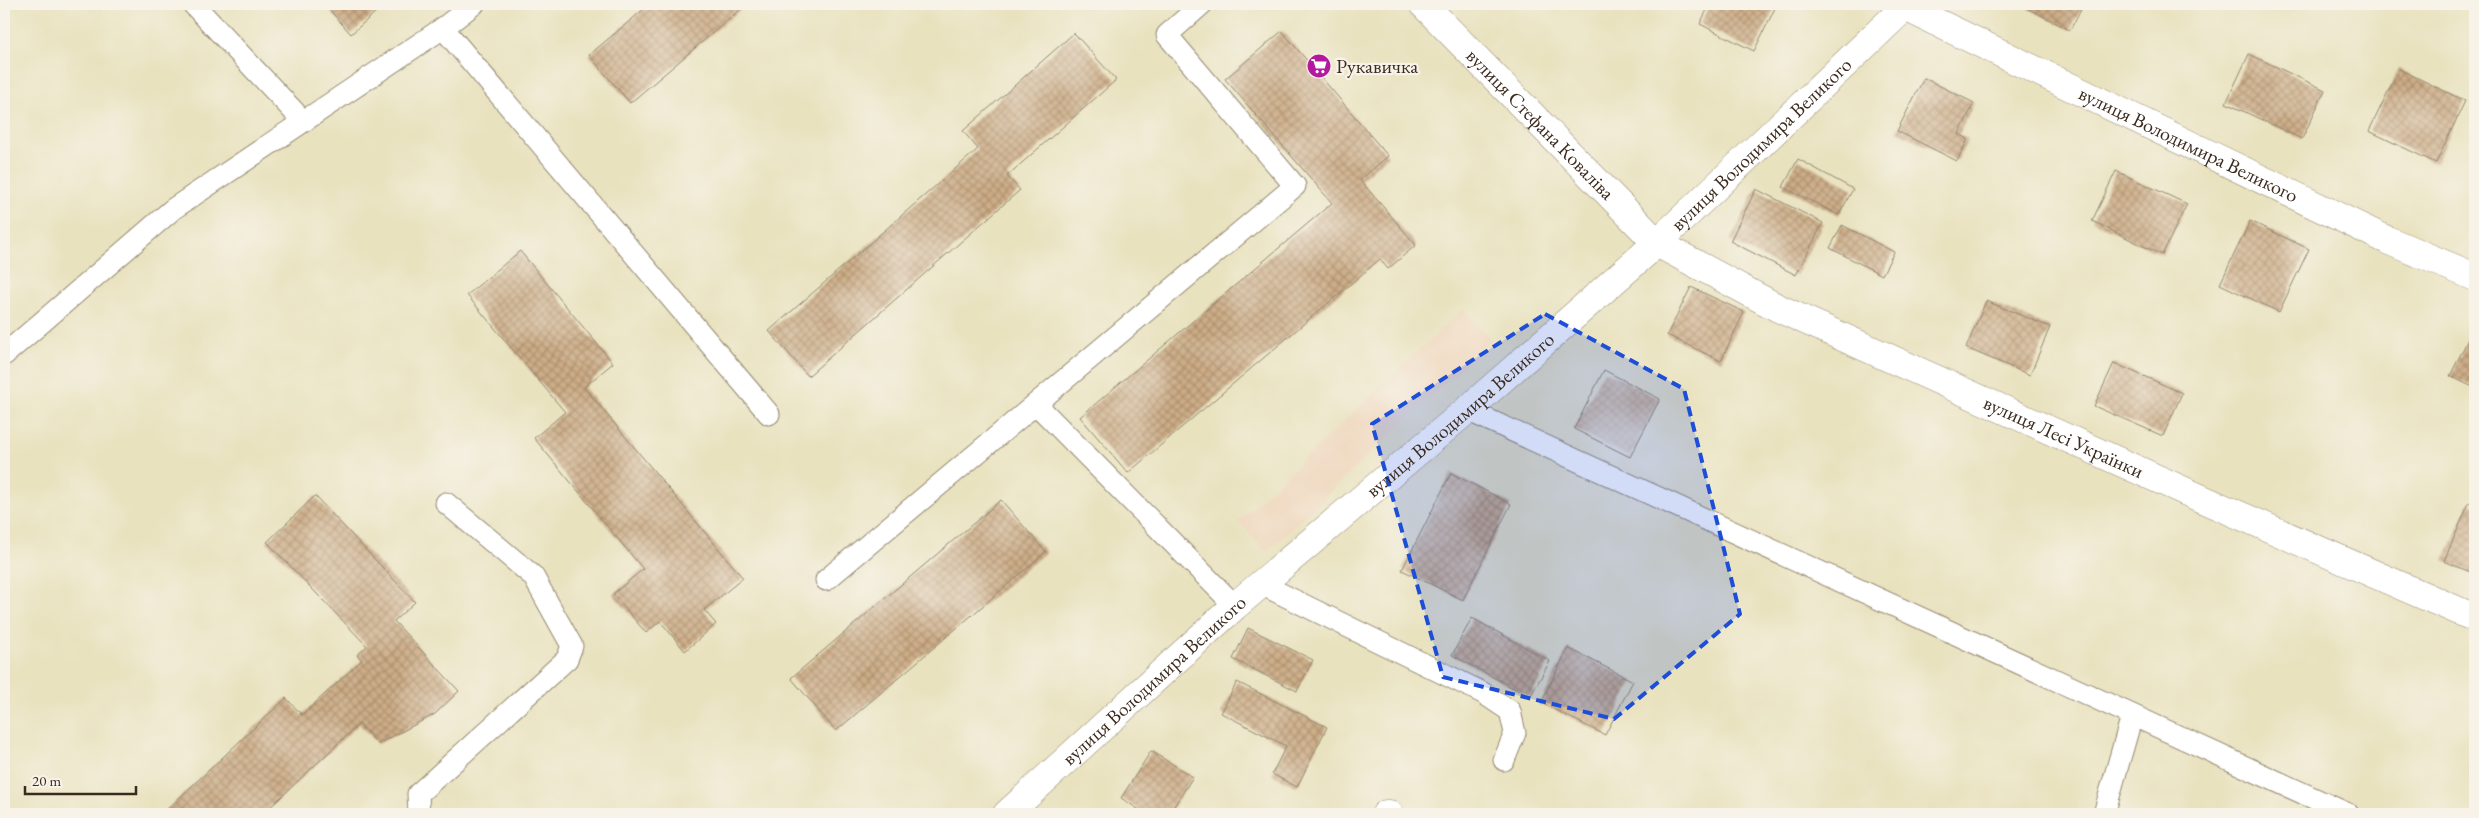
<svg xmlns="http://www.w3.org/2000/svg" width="2479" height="818" viewBox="0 0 2479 818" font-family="'EB Garamond',serif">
<defs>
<pattern id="building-cross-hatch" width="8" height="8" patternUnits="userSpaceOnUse" patternTransform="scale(1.25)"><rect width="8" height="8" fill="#cdad87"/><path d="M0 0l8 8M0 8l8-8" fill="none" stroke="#a88d6e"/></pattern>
</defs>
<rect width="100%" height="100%" fill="#f7f3e8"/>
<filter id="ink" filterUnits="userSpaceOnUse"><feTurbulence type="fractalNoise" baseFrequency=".02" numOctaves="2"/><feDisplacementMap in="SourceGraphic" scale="10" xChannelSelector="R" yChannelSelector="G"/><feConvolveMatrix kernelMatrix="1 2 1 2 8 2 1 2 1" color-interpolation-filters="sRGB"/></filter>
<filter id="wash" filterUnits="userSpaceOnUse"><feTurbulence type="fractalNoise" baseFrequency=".0096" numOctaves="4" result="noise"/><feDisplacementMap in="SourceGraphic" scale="20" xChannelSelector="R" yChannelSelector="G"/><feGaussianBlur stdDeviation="1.12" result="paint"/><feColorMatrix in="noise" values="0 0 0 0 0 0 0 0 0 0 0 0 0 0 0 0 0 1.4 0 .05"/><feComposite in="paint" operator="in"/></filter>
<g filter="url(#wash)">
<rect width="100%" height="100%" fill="#e9e2bf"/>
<path fill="#efd6bc" d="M 1463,309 L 1491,340 L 1266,552 L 1238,521 Z"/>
<g id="blocks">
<g fill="url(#building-cross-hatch)">
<path d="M 324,4 L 385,4 L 351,34 Z"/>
<path d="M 650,4 L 747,4 L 630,103 L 589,55 Z"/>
<path d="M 1710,4 L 1777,4 L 1754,51 L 1700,24 Z"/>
<path d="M 2019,4 L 2084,4 L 2070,30 Z"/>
<path d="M 1282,31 L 1388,156 L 1360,180 L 1416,245 L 1388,269 L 1380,259 L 1128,473 L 1080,417 L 1332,203 L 1225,79 Z"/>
<path d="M 1074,33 L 1116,80 L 1007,176 L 1020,190 L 808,376 L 769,331 L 978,149 L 963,131 Z"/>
<path d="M 2249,54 L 2325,90 L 2302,139 L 2226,103 Z"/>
<path d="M 2399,69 L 2465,101 L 2436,163 L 2369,131 Z"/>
<path d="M 1924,78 L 1974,103 L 1959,134 L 1968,139 L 1957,161 L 1897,131 Z"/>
<path d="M 1798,159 L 1853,189 L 1839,215 L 1783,187 Z"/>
<path d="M 2116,171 L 2187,204 L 2162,255 L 2092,221 Z"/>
<path d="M 1756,189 L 1823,223 L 1796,275 L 1730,241 Z"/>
<path d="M 2250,221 L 2309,249 L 2279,312 L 2220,284 Z"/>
<path d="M 1842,225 L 1894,252 L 1882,275 L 1830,248 Z"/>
<path d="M 520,251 L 613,363 L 584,387 L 743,578 L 704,610 L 716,624 L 685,651 L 660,621 L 646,633 L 613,594 L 643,569 L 534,438 L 565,412 L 467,295 Z"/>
<path d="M 1691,287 L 1744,312 L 1721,361 L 1667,335 Z"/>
<path d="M 1986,301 L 2050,327 L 2030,375 L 1966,348 Z"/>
<path d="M 2475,325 L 2475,388 L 2450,376 Z"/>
<path d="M 2114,363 L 2182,393 L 2163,436 L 2094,406 Z"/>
<path d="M 1604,370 L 1660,399 L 1630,457 L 1574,429 Z"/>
<path d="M 1451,473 L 1511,504 L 1463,600 L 1402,570 Z"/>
<path d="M 315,496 L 415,602 L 394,621 L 459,691 L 435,714 L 378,744 L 359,724 L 263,814 L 162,814 L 286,698 L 302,715 L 362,660 L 357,655 L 367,646 L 267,542 Z"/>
<path d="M 1001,500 L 1046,552 L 836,731 L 791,678 Z"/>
<path d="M 2469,503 L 2475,506 L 2475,574 L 2444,561 Z"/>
<path d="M 1472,618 L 1550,661 L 1530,697 L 1452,655 Z"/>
<path d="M 1248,628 L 1313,660 L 1297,691 L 1233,659 Z"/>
<path d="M 1568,648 L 1633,681 L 1605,735 L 1541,703 Z"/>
<path d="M 1237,682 L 1327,727 L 1297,787 L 1272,774 L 1286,746 L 1221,713 Z"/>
<path d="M 1151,751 L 1193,777 L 1169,814 L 1146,814 L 1121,798 Z"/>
</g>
</g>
</g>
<g filter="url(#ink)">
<use href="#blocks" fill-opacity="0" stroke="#92866e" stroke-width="1"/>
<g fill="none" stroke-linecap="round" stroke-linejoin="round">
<defs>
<g id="service">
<path d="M 193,4 L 303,121"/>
<path d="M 443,28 L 769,414"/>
<path d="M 4,355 L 173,209 L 443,28 L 474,4"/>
<path d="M 1037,405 L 1235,606"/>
<path d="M 1467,410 L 2348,814"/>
<path d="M 826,580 L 1295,186 L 1167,35 L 1202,4"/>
<path d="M 1261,584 L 1483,693 L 1510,711 L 1515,733 L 1504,760"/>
<path d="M 419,814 L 418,794 L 567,659 L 572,646 L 533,576 L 446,503"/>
<path d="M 2104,814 L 2132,716"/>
</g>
<g id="minor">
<path id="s1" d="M 1905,7 L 2387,240 L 2475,277"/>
<path id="s2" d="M 1007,814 L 1235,606 L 1467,410 L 1657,243 L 1778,308 L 2200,498 L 2475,618"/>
<path d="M 1386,814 L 1389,814"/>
</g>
<g id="tertiary">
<path id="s3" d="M 1423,4 L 1657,243 L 1908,4"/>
</g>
</defs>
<use href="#service" stroke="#92866e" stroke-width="23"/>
<use href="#minor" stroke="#92866e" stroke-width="29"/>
<use href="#tertiary" stroke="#92866e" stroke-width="29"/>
<use href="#service" stroke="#fff" stroke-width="21"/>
<use href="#minor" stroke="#fff" stroke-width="28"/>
<use href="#tertiary" stroke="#fff" stroke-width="28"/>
</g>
</g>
<path fill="#1d4ed8" fill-opacity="0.2" stroke="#1d4ed8" stroke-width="4" stroke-dasharray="10 6" stroke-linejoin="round" d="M 1545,314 L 1684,389 L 1740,614 L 1614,719 L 1443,677 L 1372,424 Z"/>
<defs>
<symbol id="supermarket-disc" viewBox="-11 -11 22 22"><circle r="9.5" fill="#b5179e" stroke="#f7f3e8"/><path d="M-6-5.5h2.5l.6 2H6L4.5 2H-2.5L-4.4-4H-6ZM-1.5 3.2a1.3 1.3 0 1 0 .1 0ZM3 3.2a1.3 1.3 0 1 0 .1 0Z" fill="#fff"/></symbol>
</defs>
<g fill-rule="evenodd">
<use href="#supermarket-disc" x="1305" y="52" width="28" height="28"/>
</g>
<g text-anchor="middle" stroke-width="4.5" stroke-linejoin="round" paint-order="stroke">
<g font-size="20" fill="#3b2a1e" stroke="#f7f3e8" text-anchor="start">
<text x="1336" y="73">Рукавичка</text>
</g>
<g font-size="20" fill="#3b2a1e" stroke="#f7f3e8">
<text dy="7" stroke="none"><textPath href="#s3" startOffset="168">вулиця Стефана Коваліва</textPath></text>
<text dy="7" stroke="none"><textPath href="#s3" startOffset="478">вулиця Володимира Великого</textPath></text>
<text dy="7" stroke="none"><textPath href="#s1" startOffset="315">вулиця Володимира Великого</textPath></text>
<text dy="7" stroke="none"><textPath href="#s2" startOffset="604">вулиця Володимира Великого</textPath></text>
<text dy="7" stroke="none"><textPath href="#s2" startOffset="1316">вулиця Лесі Українки</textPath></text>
<text dy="7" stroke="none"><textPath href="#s2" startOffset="199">вулиця Володимира Великого</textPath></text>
</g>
</g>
<rect width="2479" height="818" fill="none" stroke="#f7f3e8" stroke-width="20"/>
<path d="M25 786v8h111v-8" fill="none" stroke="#3b2a1e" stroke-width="2.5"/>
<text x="32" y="786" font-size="15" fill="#3b2a1e" stroke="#f7f3e8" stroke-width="4" paint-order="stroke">20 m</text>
</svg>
